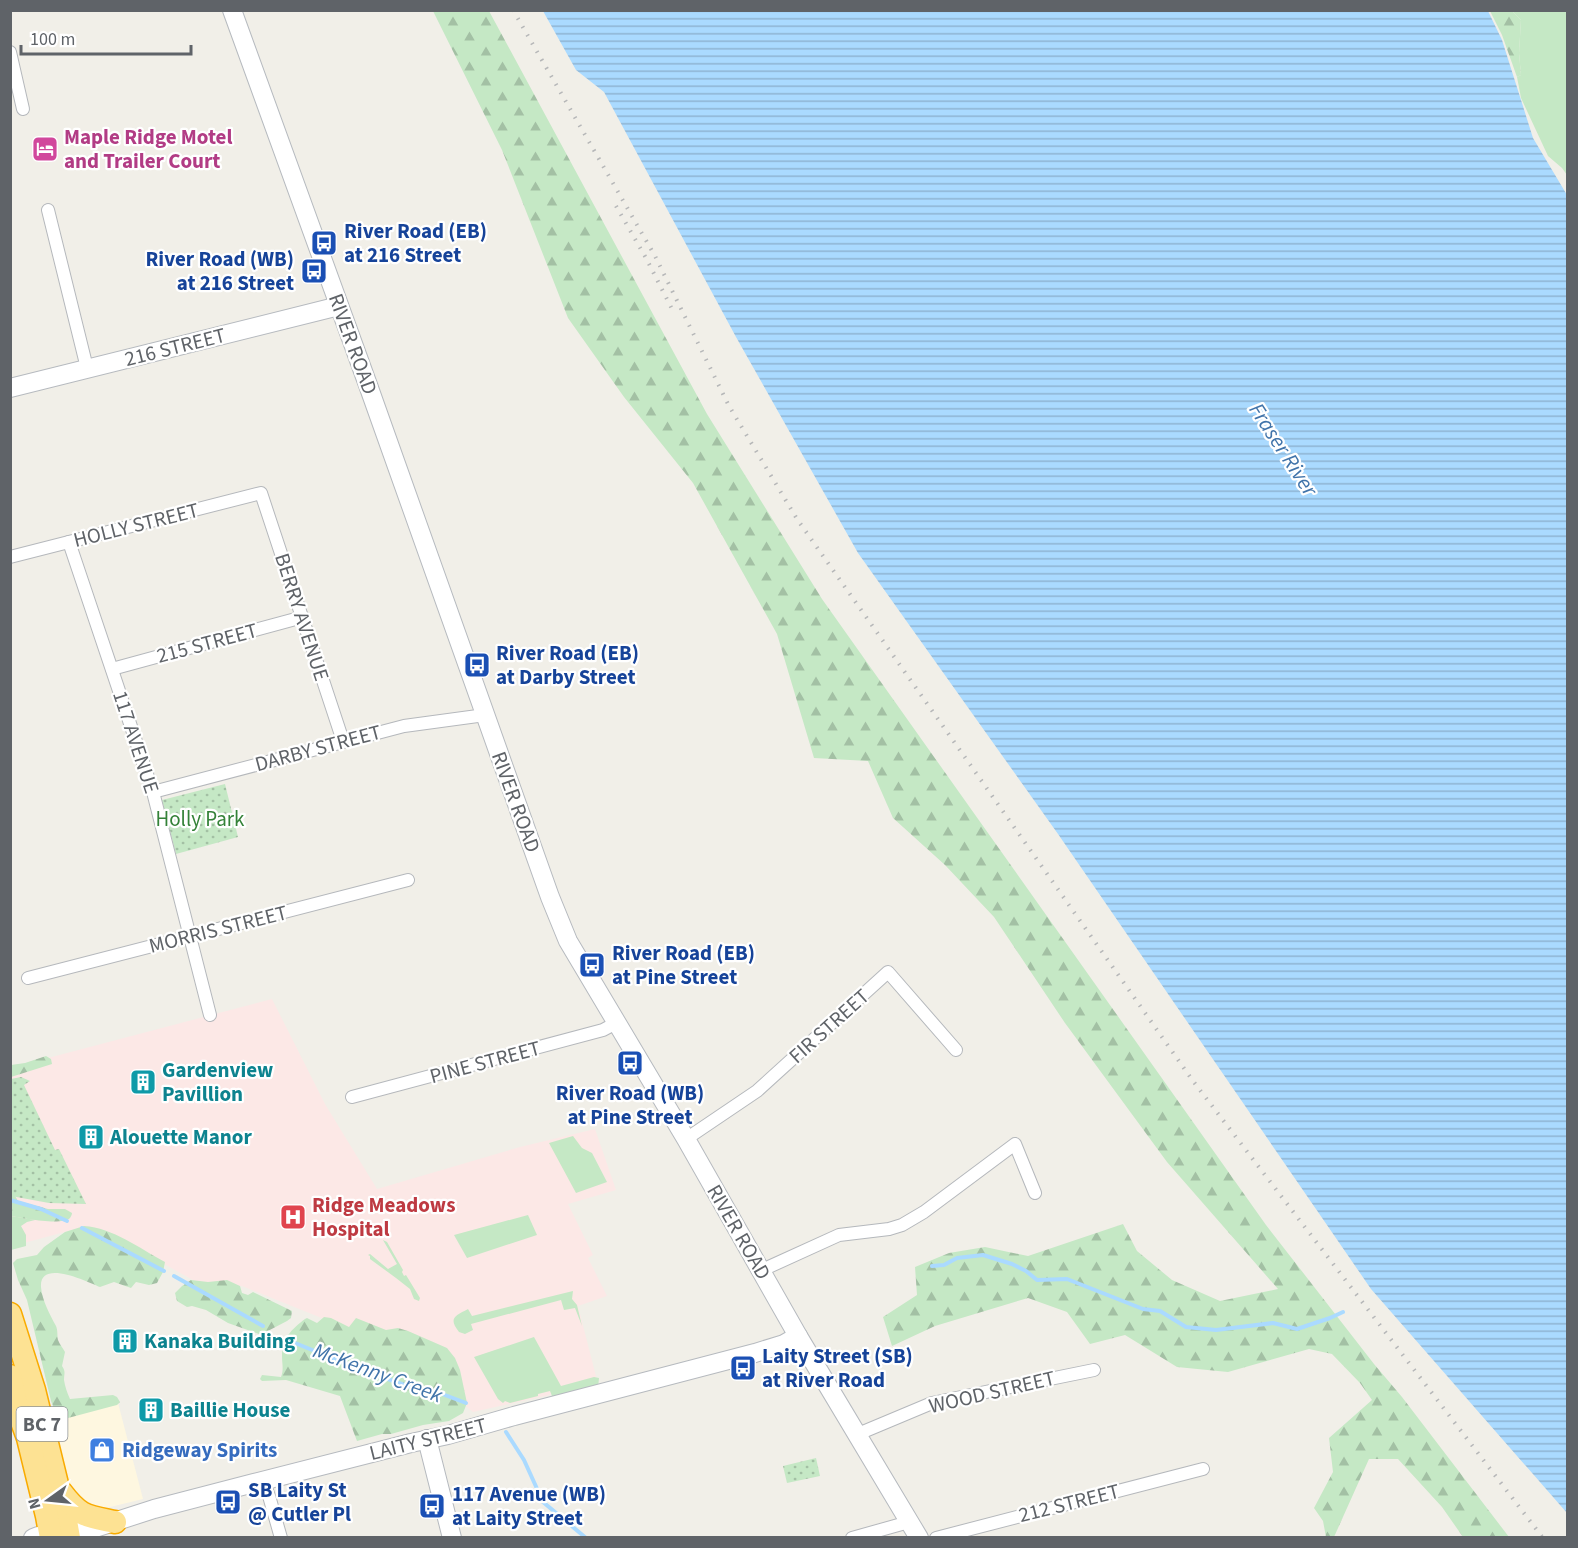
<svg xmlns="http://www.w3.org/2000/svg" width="1578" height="1548" viewBox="0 0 1578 1548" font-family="'Source Sans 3',sans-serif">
<defs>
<pattern id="forest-firs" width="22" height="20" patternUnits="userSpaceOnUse" patternTransform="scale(1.5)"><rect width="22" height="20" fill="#c5e8c5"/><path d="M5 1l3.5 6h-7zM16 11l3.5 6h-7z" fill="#a3c0a4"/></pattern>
<pattern id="park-dots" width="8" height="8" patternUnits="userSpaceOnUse" patternTransform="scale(1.5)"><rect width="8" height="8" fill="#c5e8c5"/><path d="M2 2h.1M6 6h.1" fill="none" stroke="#a3c0a4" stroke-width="1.8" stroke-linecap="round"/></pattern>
<pattern id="water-rules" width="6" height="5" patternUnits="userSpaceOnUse" patternTransform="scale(1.5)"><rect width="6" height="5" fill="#aadaff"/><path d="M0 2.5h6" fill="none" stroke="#8eb4d2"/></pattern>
</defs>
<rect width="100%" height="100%" fill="#f1efe8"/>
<path fill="#fef7e0" d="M 117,1399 L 143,1499 L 102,1509 L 89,1507 L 69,1488 L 52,1415 Z"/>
<path fill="#fce8e6" d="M 272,999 L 325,1104 L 377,1189 L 520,1147 L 595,1129 L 616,1190 L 568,1204 L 593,1255 L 588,1258 L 607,1296 L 578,1306 L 598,1384 L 473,1412 L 391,1346 L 242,1286 L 200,1284 L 139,1250 L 72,1230 L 13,1246 L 10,1237 L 10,1068 Z"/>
<g fill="#c5e8c5">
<path d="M 1512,11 L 1567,11 L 1567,175 L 1562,168 L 1548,156 L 1521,98 L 1517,77 L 1521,75 L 1519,53 L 1521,20 Z"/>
<path d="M 573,1136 L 582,1148 L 592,1153 L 607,1182 L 576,1193 L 549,1143 Z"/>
<path d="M 528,1215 L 537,1235 L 467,1258 L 454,1235 Z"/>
<path d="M 11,1216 L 35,1220 L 27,1222 L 21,1226 L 26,1235 L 26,1246 L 11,1250 Z"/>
<path d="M 383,1240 L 387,1242 L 403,1270 L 402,1272 L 404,1276 L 406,1275 L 420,1298 L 419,1301 L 414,1299 L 410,1289 L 396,1278 L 370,1259 L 370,1256 L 368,1255 L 370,1254 L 388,1269 L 397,1264 Z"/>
<path d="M 573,1291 L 572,1299 L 577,1305 L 582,1326 L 575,1308 L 564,1310 L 561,1300 L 471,1324 L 473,1330 L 465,1334 L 459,1332 C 448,1318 455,1316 468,1309 L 472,1316 Z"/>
<path d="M 534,1337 L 561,1386 L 594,1377 L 599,1378 L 598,1388 L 564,1397 L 552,1396 L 550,1391 L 538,1394 L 538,1396 L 510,1403 L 505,1401 L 503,1403 L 498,1399 L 474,1357 Z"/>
</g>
<g fill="url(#forest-firs)">
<path d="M 433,11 L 489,11 L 707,414 L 822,599 L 1266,1225 L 1374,1364 L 1402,1397 L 1509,1537 L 1463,1537 L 1442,1507 L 1398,1459 L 1369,1459 L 1334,1537 L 1326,1537 L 1323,1521 L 1314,1508 L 1333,1472 L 1329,1438 L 1372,1400 L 1360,1383 L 1332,1354 L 1309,1349 L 1228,1372 L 1177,1367 L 1125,1335 L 1090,1344 L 1067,1312 L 1028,1298 L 935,1326 L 892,1346 L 883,1317 L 917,1295 L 915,1267 L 949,1253 L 985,1247 L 1028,1256 L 1123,1224 L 1137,1251 L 1172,1280 L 1220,1301 L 1278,1289 L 1167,1162 L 1065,1023 L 994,917 L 945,865 L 893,818 L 868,761 L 814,758 L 777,634 L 693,483 L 624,397 L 568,318 L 502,150 Z"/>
<path d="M 1490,11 L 1512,11 L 1521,20 L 1519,53 L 1521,75 L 1517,77 L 1502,35 Z"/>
<path d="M 46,1056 L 51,1059 L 52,1064 L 11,1077 L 11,1065 L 25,1063 Z"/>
<path d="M 11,1157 L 14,1194 L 18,1201 L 48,1209 L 65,1209 L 72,1213 C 72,1215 71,1216 70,1218 C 62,1226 21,1218 11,1216 Z"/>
<path d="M 84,1226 C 113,1228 139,1248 165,1262 L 163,1272 L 157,1283 L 149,1285 L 136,1282 L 131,1288 L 114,1282 L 100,1287 C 88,1282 39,1258 41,1287 C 42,1300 50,1315 56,1326 C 58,1331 57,1335 58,1340 C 60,1345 63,1348 65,1352 L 62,1366 C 66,1372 64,1373 64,1380 C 65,1386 67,1393 70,1399 L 113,1395 L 117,1397 L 120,1402 L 117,1405 L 113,1406 L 68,1418 L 57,1416 L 51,1401 L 27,1300 L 18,1280 L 13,1263 L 17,1259 L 37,1255 L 44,1247 L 65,1232 Z"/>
<path d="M 191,1280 L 208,1282 L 227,1280 L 240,1286 L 242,1293 L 248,1295 L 253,1292 L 292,1311 L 291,1318 L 287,1321 L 264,1333 L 259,1334 L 228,1323 L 206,1310 L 192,1306 L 187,1307 L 177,1301 L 175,1293 L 182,1286 Z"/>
<path d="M 324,1317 L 331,1318 L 349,1327 L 356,1318 L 386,1330 L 398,1328 L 408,1331 L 447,1348 L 455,1358 L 460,1370 L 467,1403 L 463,1413 L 449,1421 L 423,1425 L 391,1434 L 382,1434 L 357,1441 L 340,1396 L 286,1380 L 262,1381 L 260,1379 L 262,1375 L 281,1377 C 284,1370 282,1364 282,1356 C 282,1338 292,1329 305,1319 L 307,1318 L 317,1323 Z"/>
</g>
<g fill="url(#park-dots)">
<path d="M 225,784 L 238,837 L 176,854 L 162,800 Z"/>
<path d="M 21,1077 L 30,1081 L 24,1085 L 55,1150 L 59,1149 L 86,1204 L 49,1203 L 11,1196 L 11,1079 Z"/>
<path d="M 816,1458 L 820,1476 L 787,1483 L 783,1466 Z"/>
</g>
<path fill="url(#water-rules)" d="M 543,11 L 1488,11 L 1502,40 L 1533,138 L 1567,195 L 1567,1513 L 1371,1289 L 1058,834 L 858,553 L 736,337 L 604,92 L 576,70 Z"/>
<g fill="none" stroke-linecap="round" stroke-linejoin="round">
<g stroke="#aadaff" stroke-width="4">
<path d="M 10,1200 L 41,1209 L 67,1221"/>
<path d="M 82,1228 L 164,1271"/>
<path d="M 932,1266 L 944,1265 L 957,1258 L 983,1255 L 1012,1264 L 1026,1271 L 1037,1280 L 1067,1279 L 1143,1309 L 1160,1311 L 1186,1327 L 1216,1330 L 1273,1323 L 1297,1329 L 1330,1318 L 1343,1312"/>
<path d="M 174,1276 L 263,1326"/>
<path d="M 290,1341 L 347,1364 L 407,1386 L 437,1392 L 466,1403"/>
<path d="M 506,1432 L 524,1460 L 543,1502 L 586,1538"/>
</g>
<defs>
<g id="street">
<path d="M 10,52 L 23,109"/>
<path d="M 48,210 L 87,368"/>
<path d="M 69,542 L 153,792 L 210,1015"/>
<path d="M 10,557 L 261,493 L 343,741"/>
<path d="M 112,669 L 303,617"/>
<path d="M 153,792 L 404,726 L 485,715"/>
<path d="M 28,978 L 408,880"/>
<path d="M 352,1097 L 603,1030 L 616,1023"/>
<path d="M 686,1139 L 757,1091 L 888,972 L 956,1050"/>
<path d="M 762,1270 L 839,1235 L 889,1229 L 902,1225 L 924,1212 L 1015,1144 L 1035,1193"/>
<path d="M 858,1434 L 932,1403 L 1094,1370"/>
<path d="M 263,1480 L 269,1496 L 281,1538"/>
<path d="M 852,1538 L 909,1522"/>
<path d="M 936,1538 L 1203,1469"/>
</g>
<g id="secondary">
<path d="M 232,10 L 368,385 L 550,897 L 568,941 L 686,1139 L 798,1336 L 919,1538"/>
<path d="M 10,388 L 339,306"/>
<path d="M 427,1439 L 452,1538"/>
<path d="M 57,1537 L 92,1529 L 154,1509 L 254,1483 L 411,1443 L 448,1435 L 514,1416 L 755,1353 L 784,1344 L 798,1336"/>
<path d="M 33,1538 L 38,1536 L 42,1538"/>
</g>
<g id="highway">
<path d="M 10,1314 L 34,1390 L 66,1521 L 69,1538"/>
<path d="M 10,1376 L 18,1411 L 28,1438 L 47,1516 L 51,1538"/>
<path d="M 61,1492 C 80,1517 86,1516 115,1522"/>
</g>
</defs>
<use href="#street" stroke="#b5b8bc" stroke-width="14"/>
<use href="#secondary" stroke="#b6babf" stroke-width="20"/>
<use href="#highway" stroke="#f9ab00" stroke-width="25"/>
<use href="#street" stroke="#fff" stroke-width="12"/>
<use href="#secondary" stroke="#fff" stroke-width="18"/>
<use href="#highway" stroke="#fde293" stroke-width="22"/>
<g stroke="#b6b7b8" stroke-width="4" stroke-dasharray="1.5 8" stroke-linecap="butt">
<path d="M 513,10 L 655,256 L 729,406 L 797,519 L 1193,1081 L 1543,1538"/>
<path d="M 616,206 L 646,258 L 673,311"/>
</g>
</g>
<defs>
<symbol id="hotel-square" viewBox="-11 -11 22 22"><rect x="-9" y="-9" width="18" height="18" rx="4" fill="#d1479c" stroke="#fff"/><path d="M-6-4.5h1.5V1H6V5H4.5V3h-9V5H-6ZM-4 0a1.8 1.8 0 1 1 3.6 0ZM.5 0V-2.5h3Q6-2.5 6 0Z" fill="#fff"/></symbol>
<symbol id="bus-square" viewBox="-11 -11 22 22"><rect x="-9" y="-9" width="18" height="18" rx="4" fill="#1a4fb4" stroke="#fff"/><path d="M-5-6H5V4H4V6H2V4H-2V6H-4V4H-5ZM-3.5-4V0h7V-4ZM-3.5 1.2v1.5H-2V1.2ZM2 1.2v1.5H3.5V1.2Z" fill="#fff"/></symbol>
<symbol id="building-square" viewBox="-11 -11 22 22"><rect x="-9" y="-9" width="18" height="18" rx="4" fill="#0f9aa8" stroke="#fff"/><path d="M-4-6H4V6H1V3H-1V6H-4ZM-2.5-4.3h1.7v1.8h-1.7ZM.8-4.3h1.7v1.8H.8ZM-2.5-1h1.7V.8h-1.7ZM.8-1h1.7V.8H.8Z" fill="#fff"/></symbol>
<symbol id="hospital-square" viewBox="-11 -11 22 22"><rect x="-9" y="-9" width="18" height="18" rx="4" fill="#e0444e" stroke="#fff"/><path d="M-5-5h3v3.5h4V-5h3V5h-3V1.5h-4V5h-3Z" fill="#fff"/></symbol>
<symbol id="shop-square" viewBox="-11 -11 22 22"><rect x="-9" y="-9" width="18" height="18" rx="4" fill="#3f7fe0" stroke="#fff"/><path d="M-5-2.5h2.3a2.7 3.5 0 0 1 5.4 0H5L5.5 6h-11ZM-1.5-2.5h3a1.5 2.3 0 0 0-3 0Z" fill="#fff"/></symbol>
</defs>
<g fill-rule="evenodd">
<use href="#hotel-square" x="30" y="134" width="30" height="30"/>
<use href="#bus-square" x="309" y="228" width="30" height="30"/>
<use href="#bus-square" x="299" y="256" width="30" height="30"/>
<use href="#bus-square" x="462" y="650" width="30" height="30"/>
<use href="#bus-square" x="577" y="950" width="30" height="30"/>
<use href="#bus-square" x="615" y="1048" width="30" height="30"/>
<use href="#building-square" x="128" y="1067" width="30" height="30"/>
<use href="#building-square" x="76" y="1122" width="30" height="30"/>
<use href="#hospital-square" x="278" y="1202" width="30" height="30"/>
<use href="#building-square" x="110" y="1326" width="30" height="30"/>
<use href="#bus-square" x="728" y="1353" width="30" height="30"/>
<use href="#building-square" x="136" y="1395" width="30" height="30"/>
<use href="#shop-square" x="87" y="1435" width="30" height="30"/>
<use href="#bus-square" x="213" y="1487" width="30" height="30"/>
<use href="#bus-square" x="417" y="1491" width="30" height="30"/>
</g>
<g text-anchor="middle" stroke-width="4.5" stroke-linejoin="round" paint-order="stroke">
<rect fill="#fff" stroke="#8f9295" stroke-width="1.5" x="16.5" y="1407" width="51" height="34" rx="4.5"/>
<g font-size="20" font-weight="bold" fill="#5f6368">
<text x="42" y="1431">BC 7</text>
</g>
<g font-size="21" font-weight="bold" fill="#b23c85" stroke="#fff" text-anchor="start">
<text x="64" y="144">Maple Ridge Motel<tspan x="64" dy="24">and Trailer Court</tspan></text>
</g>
<g font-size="21" font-weight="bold" fill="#164399" stroke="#fff" text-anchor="start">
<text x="344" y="238">River Road (EB)<tspan x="344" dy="24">at 216 Street</tspan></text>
<text x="294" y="266" text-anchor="end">River Road (WB)<tspan x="294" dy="24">at 216 Street</tspan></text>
<text x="496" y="660">River Road (EB)<tspan x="496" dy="24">at Darby Street</tspan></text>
<text x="612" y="960">River Road (EB)<tspan x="612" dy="24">at Pine Street</tspan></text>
<text x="630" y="1100" text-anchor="middle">River Road (WB)<tspan x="630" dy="24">at Pine Street</tspan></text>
<text x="762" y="1363">Laity Street (SB)<tspan x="762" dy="24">at River Road</tspan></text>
<text x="248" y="1497">SB Laity St<tspan x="248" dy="24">@ Cutler Pl</tspan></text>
<text x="452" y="1501">117 Avenue (WB)<tspan x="452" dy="24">at Laity Street</tspan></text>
</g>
<g font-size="21" fill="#5f6368" stroke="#fff">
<text transform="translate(353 344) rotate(70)" y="7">RIVER ROAD</text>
<text transform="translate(175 347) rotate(-14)" y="7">216 STREET</text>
<text transform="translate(136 525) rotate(-14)" y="7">HOLLY STREET</text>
<text transform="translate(302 617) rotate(72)" y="7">BERRY AVENUE</text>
<text transform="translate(207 643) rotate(-15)" y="7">215 STREET</text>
<text transform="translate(136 742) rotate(72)" y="7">117 AVENUE</text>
<text transform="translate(318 748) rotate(-15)" y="7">DARBY STREET</text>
<text transform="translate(516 802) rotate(70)" y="7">RIVER ROAD</text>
<text transform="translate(218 929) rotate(-14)" y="7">MORRIS STREET</text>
<text transform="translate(829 1026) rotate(-42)" y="7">FIR STREET</text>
<text transform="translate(485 1062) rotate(-15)" y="7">PINE STREET</text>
<text transform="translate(739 1232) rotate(60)" y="7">RIVER ROAD</text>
<text transform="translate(992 1392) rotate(-13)" y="7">WOOD STREET</text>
<text transform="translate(428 1439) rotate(-14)" y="7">LAITY STREET</text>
<text transform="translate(1069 1503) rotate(-14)" y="7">212 STREET</text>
</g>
<g font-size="21" fill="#348238" stroke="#fff">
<text x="200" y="826">Holly Park</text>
</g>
<g font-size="21" font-weight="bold" fill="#0d838f" stroke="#fff" text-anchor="start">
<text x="162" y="1077">Gardenview<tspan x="162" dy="24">Pavillion</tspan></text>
<text x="110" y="1144">Alouette Manor</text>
<text x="144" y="1348">Kanaka Building</text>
<text x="170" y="1417">Baillie House</text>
</g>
<g font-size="21" font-weight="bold" fill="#be3a42" stroke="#fff" text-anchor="start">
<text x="312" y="1212">Ridge Meadows<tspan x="312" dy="24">Hospital</tspan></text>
</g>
<g font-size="21" font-weight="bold" fill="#366cbe" stroke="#fff" text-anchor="start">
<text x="122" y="1457">Ridgeway Spirits</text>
</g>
<g font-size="22" font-style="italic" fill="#4174aa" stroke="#fff">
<text transform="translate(1284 449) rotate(57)" y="8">Fraser River</text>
<text transform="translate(378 1372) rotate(20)" y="8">McKenny Creek</text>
</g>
</g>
<rect width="1578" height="1548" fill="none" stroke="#5f6368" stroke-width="24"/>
<g transform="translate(48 1500) rotate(255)" stroke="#ffffff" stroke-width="4.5" paint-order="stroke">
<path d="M0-4.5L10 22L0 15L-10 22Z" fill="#5f6368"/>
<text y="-9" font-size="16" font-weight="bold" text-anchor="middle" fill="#5f6368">N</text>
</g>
<path d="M21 45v9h170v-9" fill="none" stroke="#5f6368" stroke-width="3"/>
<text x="30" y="45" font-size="18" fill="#5f6368" stroke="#ffffff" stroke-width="4.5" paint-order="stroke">100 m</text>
</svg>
